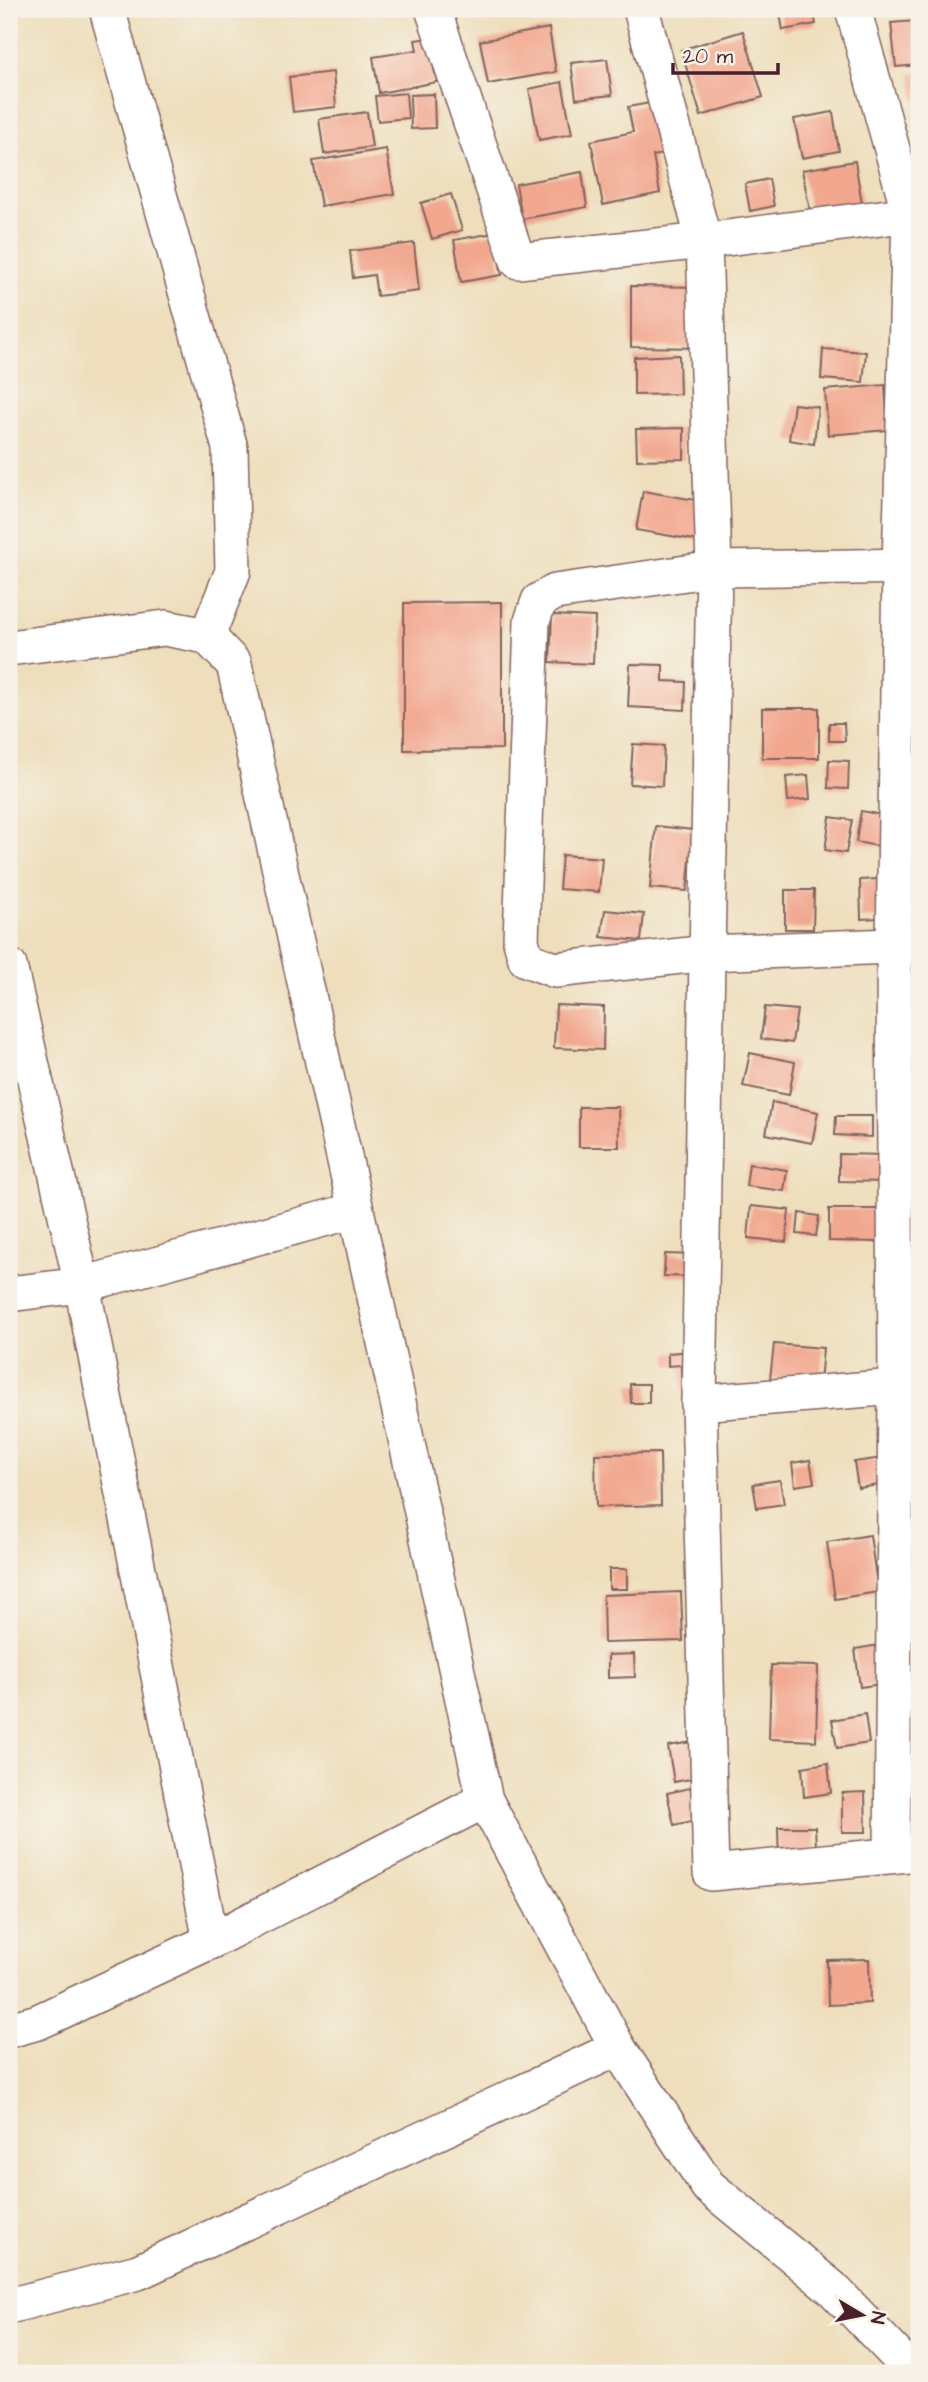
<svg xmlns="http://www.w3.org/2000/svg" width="928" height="2382" viewBox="0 0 928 2382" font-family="'Architects Daughter',sans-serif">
<rect width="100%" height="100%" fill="#f7f3e8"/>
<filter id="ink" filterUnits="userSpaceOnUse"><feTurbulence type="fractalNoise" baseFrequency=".0143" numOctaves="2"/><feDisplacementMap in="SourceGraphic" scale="14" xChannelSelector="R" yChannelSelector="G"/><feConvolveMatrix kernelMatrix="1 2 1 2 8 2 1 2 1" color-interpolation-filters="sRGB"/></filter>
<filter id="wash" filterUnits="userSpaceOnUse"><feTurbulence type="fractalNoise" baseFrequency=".00686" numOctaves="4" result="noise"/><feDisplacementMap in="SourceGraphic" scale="28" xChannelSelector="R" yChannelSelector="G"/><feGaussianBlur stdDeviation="1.57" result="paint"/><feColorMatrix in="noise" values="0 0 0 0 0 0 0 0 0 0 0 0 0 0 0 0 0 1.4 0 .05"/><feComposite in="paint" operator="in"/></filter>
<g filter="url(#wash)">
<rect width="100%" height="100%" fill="#eedebc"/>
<g id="blocks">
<g fill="#f2a78f">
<path d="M 779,9 L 813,9 L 816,24 L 783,30 Z"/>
<path d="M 915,21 L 919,44 L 919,65 L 896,67 L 891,23 Z"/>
<path d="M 549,28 L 556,72 L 488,84 L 480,41 Z"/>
<path d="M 743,31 L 763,97 L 701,116 L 681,50 Z"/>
<path d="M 441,36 L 446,67 L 434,69 L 437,82 L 379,93 L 373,57 L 417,50 L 415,40 Z"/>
<path d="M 607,59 L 612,95 L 576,99 L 571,63 Z"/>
<path d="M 333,72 L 336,107 L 293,112 L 289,77 Z"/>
<path d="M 919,73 L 919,100 L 915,100 L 911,74 Z"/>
<path d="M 562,82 L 572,134 L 539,140 L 529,89 Z"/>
<path d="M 406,93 L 408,118 L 378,121 L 375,96 Z"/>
<path d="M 434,94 L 435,128 L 411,129 L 410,95 Z"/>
<path d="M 661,101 L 671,152 L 653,156 L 660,193 L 603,205 L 591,141 L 633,132 L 628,107 Z"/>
<path d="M 367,112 L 372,147 L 324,154 L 319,119 Z"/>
<path d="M 833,112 L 839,151 L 802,158 L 794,119 Z"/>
<path d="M 386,149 L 394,194 L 321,206 L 313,161 Z"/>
<path d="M 855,161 L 864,216 L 813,226 L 802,170 Z"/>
<path d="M 582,172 L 587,207 L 522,219 L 516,184 Z"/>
<path d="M 769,179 L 774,206 L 750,211 L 745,184 Z"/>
<path d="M 451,194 L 462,230 L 432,239 L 421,203 Z"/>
<path d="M 494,233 L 502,275 L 461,282 L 454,240 Z"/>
<path d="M 414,243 L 419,291 L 377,296 L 374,275 L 353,278 L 350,251 Z"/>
<path d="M 631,286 L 703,287 L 702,348 L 631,347 Z"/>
<path d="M 823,349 L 866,352 L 863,382 L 821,379 Z"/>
<path d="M 679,355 L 680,394 L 634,395 L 634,357 Z"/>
<path d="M 885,385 L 888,430 L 828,435 L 825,390 Z"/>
<path d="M 794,404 L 818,407 L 814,444 L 789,440 Z"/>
<path d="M 684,428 L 684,459 L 637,460 L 636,429 Z"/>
<path d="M 643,491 L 707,502 L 700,541 L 636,530 Z"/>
<path d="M 502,602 L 502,749 L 404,750 L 404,603 Z"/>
<path d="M 552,615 L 595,617 L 593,664 L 550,662 Z"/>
<path d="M 630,664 L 663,665 L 663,681 L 686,682 L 685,710 L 628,707 Z"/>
<rect x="762" y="708" width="57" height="50"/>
<path d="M 829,723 L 844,723 L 845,741 L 829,741 Z"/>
<path d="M 633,744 L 664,746 L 662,786 L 630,784 Z"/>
<path d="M 829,760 L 849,761 L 848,789 L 828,788 Z"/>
<path d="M 808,775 L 810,799 L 788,801 L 786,777 Z"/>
<path d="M 861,811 L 888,816 L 883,847 L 856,842 Z"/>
<path d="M 830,817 L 852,820 L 846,853 L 825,850 Z"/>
<path d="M 656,826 L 693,830 L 687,891 L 650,888 Z"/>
<path d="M 562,855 L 602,858 L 599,892 L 559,889 Z"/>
<path d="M 895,878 L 897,917 L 861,919 L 860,880 Z"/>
<path d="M 785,890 L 814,890 L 813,929 L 785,929 Z"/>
<path d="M 605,910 L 644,914 L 641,941 L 601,937 Z"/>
<path d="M 556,1005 L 604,1007 L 603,1050 L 554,1048 Z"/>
<path d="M 765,1007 L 797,1010 L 792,1043 L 761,1039 Z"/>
<path d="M 750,1053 L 795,1062 L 789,1095 L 743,1086 Z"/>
<path d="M 772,1102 L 818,1112 L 812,1143 L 766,1134 Z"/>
<path d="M 579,1107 L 618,1107 L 619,1147 L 579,1147 Z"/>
<path d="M 836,1116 L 872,1116 L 872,1137 L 835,1135 Z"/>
<path d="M 839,1154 L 886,1155 L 885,1182 L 839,1181 Z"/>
<path d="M 749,1164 L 787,1170 L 784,1191 L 746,1186 Z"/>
<path d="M 751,1206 L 789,1210 L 786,1242 L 748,1238 Z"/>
<path d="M 829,1209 L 880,1209 L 879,1242 L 829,1241 Z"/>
<path d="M 799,1213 L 819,1216 L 816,1236 L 797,1234 Z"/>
<path d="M 665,1254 L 698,1255 L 697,1277 L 664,1276 Z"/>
<path d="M 774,1344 L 823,1348 L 820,1383 L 770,1379 Z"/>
<path d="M 706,1350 L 682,1395 L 681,1365 L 668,1366 L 668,1353 Z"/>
<path d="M 630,1384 L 649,1384 L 649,1403 L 631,1403 Z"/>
<path d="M 660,1453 L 661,1505 L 596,1507 L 595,1454 Z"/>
<path d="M 903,1455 L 907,1481 L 858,1488 L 854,1462 Z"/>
<path d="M 810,1460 L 814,1483 L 795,1486 L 792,1463 Z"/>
<path d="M 780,1480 L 784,1504 L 757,1508 L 753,1484 Z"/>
<path d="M 870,1535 L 878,1592 L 835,1599 L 827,1542 Z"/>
<rect x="609" y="1569" width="18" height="20"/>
<path d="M 681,1592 L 683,1641 L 604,1643 L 603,1595 Z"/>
<path d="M 903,1641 L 908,1680 L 860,1687 L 855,1649 Z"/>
<path d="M 634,1654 L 635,1677 L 608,1678 L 608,1655 Z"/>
<path d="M 771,1665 L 818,1666 L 816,1741 L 769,1739 Z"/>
<path d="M 865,1714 L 869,1743 L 837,1748 L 832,1720 Z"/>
<path d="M 711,1739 L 717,1774 L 674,1782 L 668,1746 Z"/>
<path d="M 828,1763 L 831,1793 L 804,1797 L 802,1767 Z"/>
<path d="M 703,1785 L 710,1817 L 674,1825 L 667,1793 Z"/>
<path d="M 865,1792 L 866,1832 L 842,1832 L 842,1793 Z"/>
<path d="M 778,1827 L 815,1827 L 816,1847 L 779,1870 Z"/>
<path d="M 869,1959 L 870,2003 L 828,2005 L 827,1960 Z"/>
</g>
</g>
</g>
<g filter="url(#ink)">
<use href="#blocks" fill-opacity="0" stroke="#83625e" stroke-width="2"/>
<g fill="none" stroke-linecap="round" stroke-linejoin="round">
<defs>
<g id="minor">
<path d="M 107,9 L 230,448 L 233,571 L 207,636"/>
<path d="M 433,9 L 518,261 L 704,241 L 919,213"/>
<path d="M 641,9 L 704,241 L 714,569 L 699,1403 L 711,1873 L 919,1853"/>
<path d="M 853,9 L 910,214 L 900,566 L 894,944 L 896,1386 L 892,1855"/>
<path d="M 919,566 L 714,569 L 555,592 L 539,601 L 532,621 L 521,941 L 526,959 L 555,970 L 708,953 L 919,945"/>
<path d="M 9,648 L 165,628 L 207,636 L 234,664 L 356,1210 L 485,1800 L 618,2048 L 138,2272 L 9,2306"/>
<path d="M 9,966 L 82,1285 L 211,1941"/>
<path d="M 9,1294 L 82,1285 L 356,1210"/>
<path d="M 699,1403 L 919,1385"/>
<path d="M 9,2030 L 38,2022 L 211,1941 L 485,1800"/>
<path d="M 618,2048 L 708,2186 L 832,2288 L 914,2373"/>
</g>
</defs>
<use href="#minor" stroke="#83625e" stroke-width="38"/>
<use href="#minor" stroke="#fff" stroke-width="35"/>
</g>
</g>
<rect width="928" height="2382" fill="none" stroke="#f7f3e8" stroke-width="35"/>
<g transform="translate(862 2315) rotate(100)" stroke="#f7f3e8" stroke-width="5" paint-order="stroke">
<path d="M0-5L12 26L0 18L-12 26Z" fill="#4a1f2b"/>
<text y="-10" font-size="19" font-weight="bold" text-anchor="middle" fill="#4a1f2b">N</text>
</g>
<path d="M673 63v10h105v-10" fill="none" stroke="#4a1f2b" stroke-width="3.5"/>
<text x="683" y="63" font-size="21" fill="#4a1f2b" stroke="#f7f3e8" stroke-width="5" paint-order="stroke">20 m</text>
</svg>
